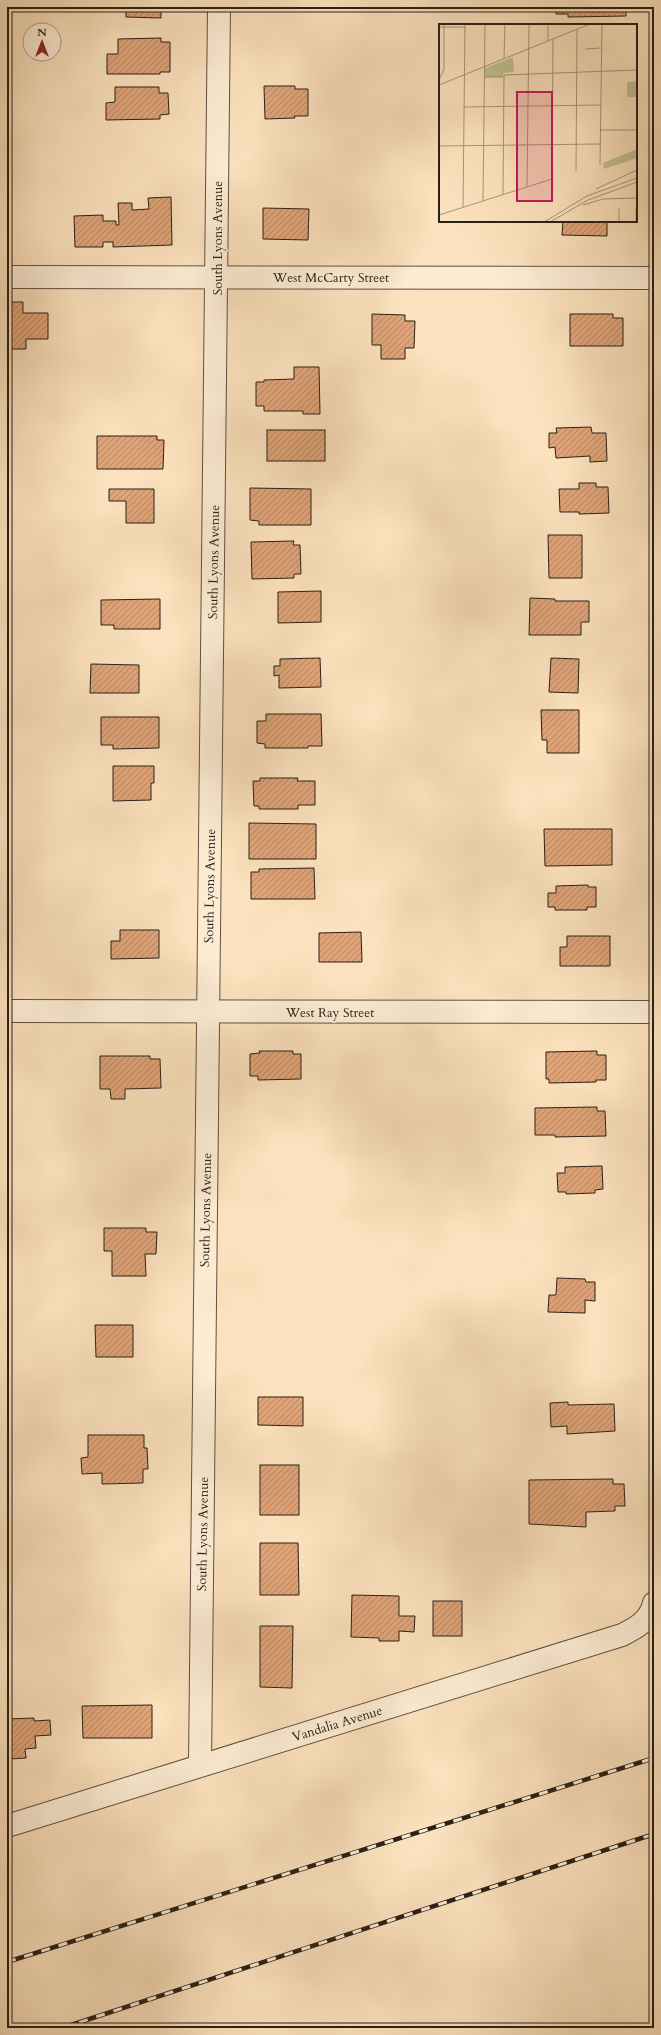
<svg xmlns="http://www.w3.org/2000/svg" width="661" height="2035" viewBox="0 0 661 2035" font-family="Cardo,serif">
<defs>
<pattern id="building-hatch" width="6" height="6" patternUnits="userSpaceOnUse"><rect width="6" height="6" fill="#dea47a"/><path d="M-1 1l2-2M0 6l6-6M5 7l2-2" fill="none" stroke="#b48563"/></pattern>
</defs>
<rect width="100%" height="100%" fill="#fbe1bd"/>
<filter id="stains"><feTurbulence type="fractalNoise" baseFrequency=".005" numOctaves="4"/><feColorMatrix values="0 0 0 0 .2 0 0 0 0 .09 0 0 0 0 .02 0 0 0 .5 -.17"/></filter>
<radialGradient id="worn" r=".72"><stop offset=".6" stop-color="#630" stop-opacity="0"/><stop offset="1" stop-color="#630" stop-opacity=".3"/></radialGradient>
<g fill="url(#building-hatch)" stroke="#292016">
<path d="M 126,7 L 161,7 L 161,18 L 126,17 Z"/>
<path d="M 257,7 L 308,7 L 308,11 L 266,11 L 266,9 L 257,9 Z"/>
<path d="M 556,7 L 626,7 L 626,16 L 568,17 L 568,14 L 556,14 Z"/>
<path d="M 161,38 L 161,42 L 170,42 L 170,72 L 160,72 L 160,74 L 107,74 L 107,54 L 118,54 L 118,39 Z"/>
<path d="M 264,86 L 295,86 L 295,89 L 308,89 L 308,116 L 294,116 L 295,118 L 265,119 Z"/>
<path d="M 115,87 L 159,87 L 159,93 L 168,93 L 169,114 L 160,115 L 160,119 L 106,120 L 106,103 L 115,102 Z"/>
<path d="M 171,197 L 172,245 L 113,247 L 113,242 L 103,242 L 103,247 L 75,247 L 74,216 L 103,215 L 103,221 L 116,221 L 116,225 L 119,225 L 118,203 L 132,203 L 132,210 L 149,209 L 148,198 Z"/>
<path d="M 263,208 L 309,209 L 308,240 L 263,239 Z"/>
<path d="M 563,221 L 607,221 L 607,236 L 562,235 Z"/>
<path d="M 7,302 L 23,302 L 23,313 L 48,313 L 48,339 L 26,339 L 26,349 L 7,349 Z"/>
<path d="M 372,314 L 405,315 L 405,321 L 415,321 L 414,348 L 405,348 L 405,359 L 381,359 L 381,345 L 372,345 Z"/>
<path d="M 570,314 L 613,314 L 613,318 L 623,318 L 623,346 L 570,346 Z"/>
<path d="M 294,367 L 319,367 L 320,414 L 303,414 L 303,411 L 264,411 L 264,406 L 256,406 L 256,382 L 264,382 L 264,380 L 294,379 Z"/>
<path d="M 591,427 L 592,433 L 606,433 L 607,461 L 590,462 L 590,456 L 556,458 L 555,447 L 549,448 L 549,433 L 557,433 L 556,428 Z"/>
<rect x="267" y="430" width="58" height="31"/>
<path d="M 97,436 L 157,436 L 157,440 L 164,440 L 163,469 L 97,469 Z"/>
<path d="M 579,483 L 596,483 L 596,487 L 608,487 L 609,513 L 579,514 L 579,512 L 560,512 L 559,489 L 579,489 Z"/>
<path d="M 250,488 L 311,489 L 311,525 L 259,525 L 259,521 L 250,520 Z"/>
<path d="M 109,489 L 154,489 L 154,523 L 126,523 L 126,501 L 109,501 Z"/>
<path d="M 548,535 L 582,535 L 582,578 L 549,578 Z"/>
<path d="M 294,541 L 293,545 L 300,545 L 301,574 L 294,574 L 294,578 L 252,579 L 251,542 Z"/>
<path d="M 321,591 L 321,622 L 278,623 L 278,592 Z"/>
<path d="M 530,598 L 555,599 L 555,601 L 589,601 L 589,622 L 581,622 L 581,635 L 529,635 Z"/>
<path d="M 160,599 L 160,629 L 114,629 L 114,625 L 101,625 L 101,600 Z"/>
<path d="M 320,658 L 321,687 L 279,688 L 279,675 L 274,676 L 274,666 L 280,666 L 280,659 Z"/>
<path d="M 551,658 L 579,659 L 578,693 L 549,692 Z"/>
<path d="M 91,664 L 139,665 L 139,693 L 90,693 Z"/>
<path d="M 541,710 L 579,710 L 579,753 L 547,753 L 547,740 L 542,740 Z"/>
<path d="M 266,714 L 321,714 L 322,746 L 308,746 L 308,748 L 265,748 L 265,744 L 257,743 L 257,721 L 266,721 Z"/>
<path d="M 101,717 L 159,717 L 159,748 L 113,749 L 113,745 L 101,745 Z"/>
<path d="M 113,766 L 154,766 L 154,783 L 151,783 L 151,800 L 113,801 Z"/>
<path d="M 260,778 L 298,778 L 297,781 L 315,781 L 315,805 L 298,805 L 298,809 L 259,809 L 259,806 L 254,806 L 253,781 L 260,781 Z"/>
<path d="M 249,823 L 316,824 L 316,859 L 249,859 Z"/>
<path d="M 544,829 L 612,829 L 612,865 L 545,866 Z"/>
<path d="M 314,868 L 315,899 L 251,899 L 251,872 L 259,872 L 259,869 Z"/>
<path d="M 588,885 L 588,887 L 596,887 L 596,907 L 587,907 L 587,910 L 555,910 L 555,907 L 548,907 L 548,893 L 556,893 L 556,886 Z"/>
<path d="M 120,930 L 159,930 L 159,958 L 111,959 L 111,941 L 120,941 Z"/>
<path d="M 361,932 L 362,962 L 319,962 L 319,933 Z"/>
<path d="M 567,936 L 610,936 L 610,966 L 560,966 L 560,947 L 567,947 Z"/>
<path d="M 259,1051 L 293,1051 L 293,1054 L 301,1054 L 301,1079 L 258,1080 L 258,1076 L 250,1076 L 250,1054 L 260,1053 Z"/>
<path d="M 597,1051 L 597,1055 L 606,1055 L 606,1080 L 596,1080 L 596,1082 L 549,1083 L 549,1079 L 546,1079 L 546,1052 Z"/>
<path d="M 100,1056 L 150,1056 L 150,1059 L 160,1059 L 161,1088 L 125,1089 L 125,1099 L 111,1099 L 110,1089 L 100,1089 Z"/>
<path d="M 597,1107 L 597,1111 L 605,1111 L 606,1136 L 555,1137 L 555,1135 L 535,1135 L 535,1108 Z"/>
<path d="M 602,1166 L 603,1189 L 595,1190 L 595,1193 L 566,1194 L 566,1192 L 558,1192 L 557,1173 L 565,1173 L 565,1167 Z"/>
<path d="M 104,1228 L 146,1228 L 146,1232 L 157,1232 L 156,1254 L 145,1254 L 146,1276 L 112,1276 L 112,1251 L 104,1251 Z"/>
<path d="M 557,1278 L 585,1279 L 586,1282 L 595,1282 L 595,1301 L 585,1300 L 585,1313 L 548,1312 L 549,1295 L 556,1295 Z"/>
<path d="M 95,1325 L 133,1325 L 133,1357 L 96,1357 Z"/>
<path d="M 258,1397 L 303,1397 L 303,1426 L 258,1425 Z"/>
<path d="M 568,1402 L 568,1405 L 614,1404 L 615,1431 L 567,1434 L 567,1426 L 551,1427 L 550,1403 Z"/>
<path d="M 88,1435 L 144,1435 L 144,1448 L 147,1448 L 148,1469 L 143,1469 L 143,1483 L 102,1484 L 102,1473 L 82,1474 L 81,1458 L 88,1457 Z"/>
<rect x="260" y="1465" width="39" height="50"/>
<path d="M 613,1479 L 613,1484 L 624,1484 L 625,1506 L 615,1506 L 615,1511 L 586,1512 L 586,1527 L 529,1524 L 529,1480 Z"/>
<path d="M 260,1543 L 298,1543 L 299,1595 L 260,1595 Z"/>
<path d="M 352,1595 L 399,1596 L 399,1616 L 415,1616 L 414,1632 L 399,1631 L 399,1641 L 379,1641 L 379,1638 L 351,1637 Z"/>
<rect x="433" y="1601" width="29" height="35"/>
<path d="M 260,1626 L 293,1626 L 292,1688 L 260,1687 Z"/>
<path d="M 152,1705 L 152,1738 L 83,1738 L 82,1706 Z"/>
<path d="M 34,1718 L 34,1721 L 50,1720 L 51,1735 L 35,1736 L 36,1748 L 25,1749 L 26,1758 L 10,1759 L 10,1752 L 7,1752 L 7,1719 Z"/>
</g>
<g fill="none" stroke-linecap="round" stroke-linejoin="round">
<defs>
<g id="minor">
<path d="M 7,277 L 654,278"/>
<path d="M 7,1011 L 654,1012"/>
<path d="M 200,1765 L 219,7"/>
<path d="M 7,1826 L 622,1635 C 638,1627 650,1620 654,1603"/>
</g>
</defs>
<use href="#minor" stroke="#5e5040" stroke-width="24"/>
<use href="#minor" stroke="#fcecd4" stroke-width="22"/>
<defs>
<g id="rail">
<path d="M 7,1962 L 654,1758"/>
<path d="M 62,2028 L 654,1834"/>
</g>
</defs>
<use href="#rail" stroke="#292016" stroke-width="4.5"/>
<use href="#rail" stroke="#fcecd4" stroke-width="3" stroke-dasharray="9" stroke-linecap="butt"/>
</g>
<g text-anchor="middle" stroke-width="4" stroke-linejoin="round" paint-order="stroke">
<g font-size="13" fill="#292016" stroke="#fcecd4">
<text transform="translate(217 238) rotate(-90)" y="5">South Lyons Avenue</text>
<text x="331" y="282">West McCarty Street</text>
<text transform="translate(213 562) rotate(-89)" y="5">South Lyons Avenue</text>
<text transform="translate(209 886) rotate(-89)" y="5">South Lyons Avenue</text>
<text x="330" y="1017">West Ray Street</text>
<text transform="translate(205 1210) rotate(-89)" y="5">South Lyons Avenue</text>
<text transform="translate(202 1534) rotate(-89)" y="5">South Lyons Avenue</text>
<text transform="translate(337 1723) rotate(-17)" y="5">Vandalia Avenue</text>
</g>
</g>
<g transform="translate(439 24)">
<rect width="198" height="198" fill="#fbe1bd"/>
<path d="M 198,57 L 198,73 L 188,73 L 188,58 ZM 198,125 L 198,134 L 165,145 L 164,139 Z" fill="#c0c290"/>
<path d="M 74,33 L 75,48 L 65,49 L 63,53 L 46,53 L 46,44 Z" fill="#c0c290"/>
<path fill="none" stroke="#a7947a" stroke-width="1" d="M 0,3 L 26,3M 109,17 L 109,0M 146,25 L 162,24M 65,34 L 66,0M 45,53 L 65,53M 0,56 L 5,45 L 5,0M 0,61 L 151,0M 25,83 L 162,81M 162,106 L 198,106M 0,122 L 161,120M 161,141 L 163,0M 137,147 L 138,5M 88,163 L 90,0M 157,165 L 198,146M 64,170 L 65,51 L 198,46M 44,177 L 46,0M 144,181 L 164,175 L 198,174M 24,183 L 26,0M 180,184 L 180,198M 0,191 L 113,155 L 114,15M 105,198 L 148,172 L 198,154M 111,198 L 149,176 L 198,158M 197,198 L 197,185"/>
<path fill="#c2185b" fill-opacity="0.15" stroke="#c2185b" stroke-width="2" d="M 78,68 L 113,68 L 113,177 L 78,177 Z"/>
<rect width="198" height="198" fill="none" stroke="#292016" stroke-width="2"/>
</g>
<rect width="661" height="2035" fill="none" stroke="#fbe1bd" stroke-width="24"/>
<rect x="8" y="8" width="645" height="2019" fill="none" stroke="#292016" stroke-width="2"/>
<rect x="12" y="12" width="637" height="2011" fill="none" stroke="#292016"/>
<g transform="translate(42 42)"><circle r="19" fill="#fcecd4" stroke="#a89a88"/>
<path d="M0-3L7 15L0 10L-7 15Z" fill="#8f2418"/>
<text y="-6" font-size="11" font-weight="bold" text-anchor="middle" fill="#292016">N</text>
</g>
<rect width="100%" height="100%" filter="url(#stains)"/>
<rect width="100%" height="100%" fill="url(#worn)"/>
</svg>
